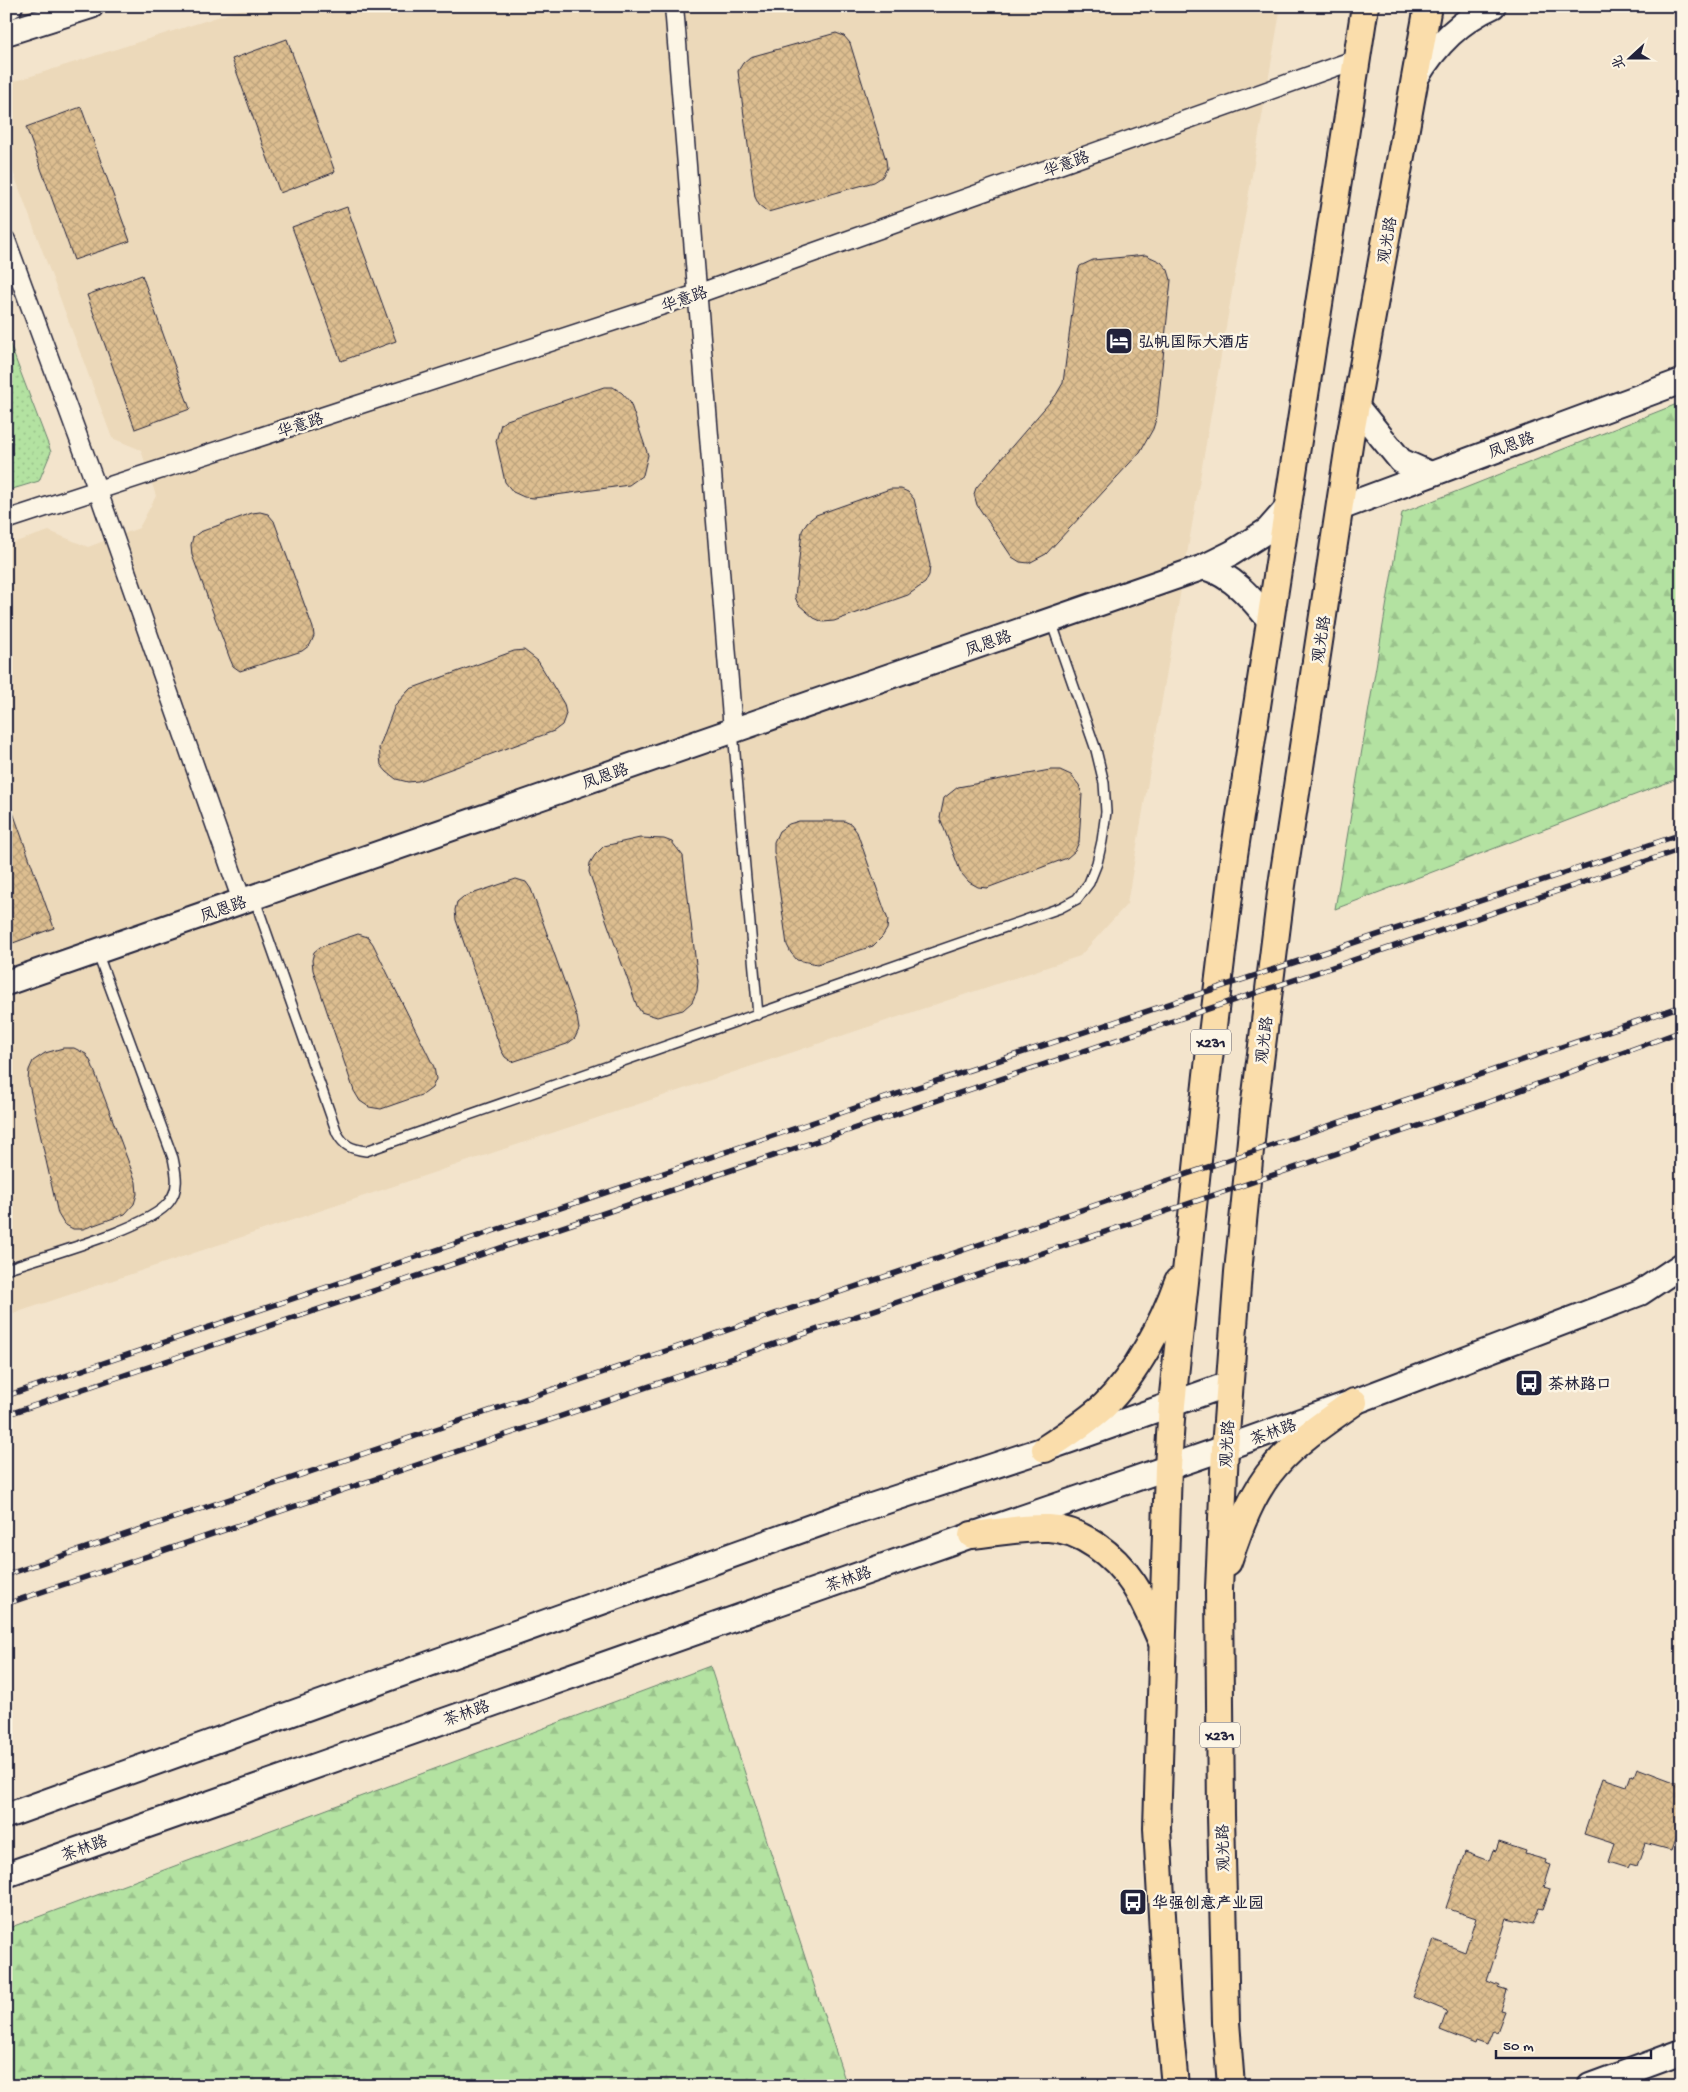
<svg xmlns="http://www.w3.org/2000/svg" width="1688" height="2092" viewBox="0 0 1688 2092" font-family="'Gochi Hand','LXGW WenKai TC',sans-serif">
<defs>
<pattern id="grass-dots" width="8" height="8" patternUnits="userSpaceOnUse" patternTransform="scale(1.25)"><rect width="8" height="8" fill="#b3e2a1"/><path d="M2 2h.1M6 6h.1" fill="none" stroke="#9ac28c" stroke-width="1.8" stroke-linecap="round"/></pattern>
<pattern id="forest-firs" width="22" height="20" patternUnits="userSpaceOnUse" patternTransform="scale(1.25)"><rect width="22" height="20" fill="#b3e2a1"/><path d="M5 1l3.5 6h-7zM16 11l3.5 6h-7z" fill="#9ac28c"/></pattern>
<pattern id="building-cross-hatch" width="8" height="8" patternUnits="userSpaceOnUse" patternTransform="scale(1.25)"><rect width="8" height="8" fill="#ddbe90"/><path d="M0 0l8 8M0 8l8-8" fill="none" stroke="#bda37d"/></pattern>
</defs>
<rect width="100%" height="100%" fill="#f3e4cc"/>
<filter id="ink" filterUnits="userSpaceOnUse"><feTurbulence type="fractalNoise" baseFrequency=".02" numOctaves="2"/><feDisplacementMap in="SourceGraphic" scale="10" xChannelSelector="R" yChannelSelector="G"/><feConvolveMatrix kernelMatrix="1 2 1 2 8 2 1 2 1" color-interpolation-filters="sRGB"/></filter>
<g filter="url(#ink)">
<path fill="#ecd9ba" d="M 252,6 L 1281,6 L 1127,904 L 1080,956 L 6,1316 L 6,545 L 49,531 L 88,547 L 139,528 L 156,496 L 141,450 L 112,438 L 6,153 L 6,84 Z"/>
<path fill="url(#grass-dots)" stroke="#6a826e" d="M 6,334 L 51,452 L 39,481 L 6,491 Z"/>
<g fill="url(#forest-firs)" stroke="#6a826e">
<path d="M 1682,402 L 1682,777 L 1335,909 L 1402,513 Z"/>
<path d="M 710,1666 L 847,2086 L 6,2086 L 6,1929 Z"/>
</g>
<g fill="url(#building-cross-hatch)" stroke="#22223b">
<path d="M 836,33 L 844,36 L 850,43 L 886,160 L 887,168 L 882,177 L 874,182 L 768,212 L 759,205 L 755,197 L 738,71 L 743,63 L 750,57 Z"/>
<path d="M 287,39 L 335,172 L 280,193 L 232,59 Z"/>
<path d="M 81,107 L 130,241 L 74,260 L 26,127 Z"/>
<path d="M 347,207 L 396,341 L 341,361 L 292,227 Z"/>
<path d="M 1146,255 L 1161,262 L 1168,270 L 1171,280 L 1157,416 L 1153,429 L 1140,452 L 1046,554 L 1029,563 L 1020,562 L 1012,557 L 977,505 L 974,494 L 976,488 L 1056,395 L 1063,383 L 1077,274 L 1080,266 L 1093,260 Z"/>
<path d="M 142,275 L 190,409 L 135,429 L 87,295 Z"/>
<path d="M 604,387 L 613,387 L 622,393 L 630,402 L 648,455 L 643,475 L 629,485 L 534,498 L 524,497 L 513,492 L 505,482 L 496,441 L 501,424 L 507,420 Z"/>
<path d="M 890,489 L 901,489 L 908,492 L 914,499 L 930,565 L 929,575 L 925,583 L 908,595 L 834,621 L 823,622 L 814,618 L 798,604 L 795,597 L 802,531 L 807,522 L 816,515 Z"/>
<path d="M 260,512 L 268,514 L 274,521 L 313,628 L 314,636 L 310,645 L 302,651 L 240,671 L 233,666 L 230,659 L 192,555 L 191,545 L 193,537 L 200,532 L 252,513 Z"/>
<path d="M 524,650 L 538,661 L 564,704 L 566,714 L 562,725 L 554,731 L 418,781 L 408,782 L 396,779 L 387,772 L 381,765 L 379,748 L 395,705 L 410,689 L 514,651 Z"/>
<path d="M 1050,770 L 1060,770 L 1071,775 L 1079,785 L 1082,794 L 1079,842 L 1075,851 L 1067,858 L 987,888 L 978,887 L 969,882 L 961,873 L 940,818 L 944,798 L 958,787 Z"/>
<path d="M 6,801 L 9,801 L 54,928 L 13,943 L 6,924 Z"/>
<path d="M 799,821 L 844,821 L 851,824 L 857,832 L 888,920 L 887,929 L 882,937 L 873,946 L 817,964 L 797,960 L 791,953 L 787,945 L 774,852 L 774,842 L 779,831 L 789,824 Z"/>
<path d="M 640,838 L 664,839 L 672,842 L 683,856 L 698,981 L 697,991 L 692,1002 L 683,1010 L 657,1017 L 641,1012 L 637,1006 L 589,872 L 590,863 L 595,855 L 604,846 Z"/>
<path d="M 516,879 L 526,882 L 531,889 L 577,1017 L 579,1029 L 575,1038 L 567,1044 L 512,1062 L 505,1057 L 501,1050 L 456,920 L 455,910 L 457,902 L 463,897 Z"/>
<path d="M 358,934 L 368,937 L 373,944 L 434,1067 L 436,1079 L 432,1088 L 424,1094 L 381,1109 L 369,1107 L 360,1101 L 354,1091 L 313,970 L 312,960 L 314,952 L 320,947 Z"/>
<path d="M 63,1048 L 74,1048 L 86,1054 L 91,1062 L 136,1182 L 137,1194 L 134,1204 L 125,1214 L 83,1229 L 73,1229 L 64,1224 L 58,1214 L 28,1080 L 29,1070 L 33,1061 L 45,1053 Z"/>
<path d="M 1637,1768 L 1682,1785 L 1682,1835 L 1677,1833 L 1671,1850 L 1645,1843 L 1637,1866 L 1630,1864 L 1628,1868 L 1609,1862 L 1615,1844 L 1584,1834 L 1603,1778 L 1627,1786 L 1631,1775 L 1634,1776 Z"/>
<path d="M 1499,1842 L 1526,1851 L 1525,1854 L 1546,1860 L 1545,1863 L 1551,1865 L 1544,1887 L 1550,1889 L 1543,1909 L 1539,1908 L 1533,1924 L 1507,1918 L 1487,1981 L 1499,1986 L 1498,1988 L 1507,1991 L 1501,2010 L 1505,2011 L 1497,2032 L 1493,2030 L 1487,2045 L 1476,2041 L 1475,2044 L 1440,2030 L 1447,2011 L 1413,1997 L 1434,1940 L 1465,1952 L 1476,1918 L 1446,1908 L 1465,1852 L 1489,1861 L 1493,1850 L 1496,1851 Z"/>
</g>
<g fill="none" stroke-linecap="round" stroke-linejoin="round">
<defs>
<g id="lane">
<path d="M 733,731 L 758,1015"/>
<path d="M 254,897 L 337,1133 C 344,1146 351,1149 366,1151 L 1060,908 L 1077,899 L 1089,883 L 1097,863 L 1102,841 L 1106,812 L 1104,783 L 1096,750 L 1051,621"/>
<path d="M 6,1269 C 41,1257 150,1228 169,1202 C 180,1188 176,1173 173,1158 L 97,952"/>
</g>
<g id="street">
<path d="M 674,6 L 733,730"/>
<path d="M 6,240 L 98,491 L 242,901"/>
<path d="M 6,520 L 697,294 L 1357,59"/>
</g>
<g id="secondary">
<path d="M 6,7 L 10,6"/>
<path d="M 6,33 L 91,6"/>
<path d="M 1416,78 C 1435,46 1459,21 1493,6"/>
<path d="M 1356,406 L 1401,461 L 1430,474"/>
<path d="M 1340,508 L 1682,381"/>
<path d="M 1271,622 C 1252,599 1234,576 1204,567 L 1232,553 L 1268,530 L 1289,506"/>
<path d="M 6,983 L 1204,567"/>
<path d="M 6,1816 L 844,1515 L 1045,1449 L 1229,1384"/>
<path d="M 6,1875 L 972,1535 L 1225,1448 L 1354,1402 L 1640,1293 L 1682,1265"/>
<path d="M 1590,2086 L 1682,2052"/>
</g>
<g id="primary">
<path d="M 1045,1449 C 1065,1436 1086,1422 1104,1406 C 1136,1375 1163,1323 1178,1281"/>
<path d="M 972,1535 C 996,1533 1023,1527 1048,1528 C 1081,1529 1114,1555 1132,1582 C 1144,1599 1152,1620 1161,1640"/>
<path d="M 1228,1562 C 1239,1529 1252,1492 1276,1465 C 1298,1440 1327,1421 1354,1402"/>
<path d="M 1175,2086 L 1167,2002 L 1157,1828 L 1168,1467 L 1172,1404 L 1207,1075 L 1234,855 L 1365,6"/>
<path d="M 1231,2086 L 1226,2022 L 1221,1815 L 1219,1589 L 1225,1448 L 1238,1272 L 1254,1110 L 1282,885 L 1350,438 L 1428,6"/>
</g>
</defs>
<use href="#lane" stroke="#22223b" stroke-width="12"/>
<use href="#street" stroke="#22223b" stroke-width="21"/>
<use href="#secondary" stroke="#22223b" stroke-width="28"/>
<use href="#primary" stroke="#22223b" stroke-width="30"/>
<use href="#lane" stroke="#fcf5e5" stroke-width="9"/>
<use href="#street" stroke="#fcf5e5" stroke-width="18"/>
<use href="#secondary" stroke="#fcf5e5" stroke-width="24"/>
<use href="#primary" stroke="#faddab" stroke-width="26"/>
<defs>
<g id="rail">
<path d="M 6,1396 L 867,1104 L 1682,834"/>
<path d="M 6,1415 L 1682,849"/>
<path d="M 6,1575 L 1682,1006"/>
<path d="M 6,1604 L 1483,1104 L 1682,1031"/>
</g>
</defs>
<use href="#rail" stroke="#22223b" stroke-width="5.5"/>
<use href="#rail" stroke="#fcf5e5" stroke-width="4" stroke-dasharray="11" stroke-linecap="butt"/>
</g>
</g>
<defs>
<symbol id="hotel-square" viewBox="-11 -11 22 22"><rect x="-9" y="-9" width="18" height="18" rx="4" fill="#22223b" stroke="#fcf5e5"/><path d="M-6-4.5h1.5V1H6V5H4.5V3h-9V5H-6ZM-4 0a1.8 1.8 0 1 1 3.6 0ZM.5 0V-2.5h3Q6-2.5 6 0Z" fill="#fff"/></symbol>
<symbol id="bus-square" viewBox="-11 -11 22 22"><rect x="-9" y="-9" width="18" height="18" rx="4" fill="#22223b" stroke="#fcf5e5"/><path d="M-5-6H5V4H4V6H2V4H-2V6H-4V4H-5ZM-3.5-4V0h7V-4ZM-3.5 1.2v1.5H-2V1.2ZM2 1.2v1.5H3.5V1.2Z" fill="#fff"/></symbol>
</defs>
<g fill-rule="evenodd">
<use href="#hotel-square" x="1103" y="325" width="32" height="32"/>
<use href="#bus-square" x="1513" y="1367" width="32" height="32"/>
<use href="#bus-square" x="1117" y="1886" width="32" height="32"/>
</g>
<g text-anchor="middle" stroke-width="5" stroke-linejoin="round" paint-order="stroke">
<g fill="#fcf5e5" stroke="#63616e" stroke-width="1">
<rect x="1191" y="1029.5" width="40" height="25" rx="4"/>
<rect x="1200" y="1722.5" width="40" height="25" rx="4"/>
</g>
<g font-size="15" font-weight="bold" fill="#22223b">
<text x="1211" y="1047">X231</text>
<text x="1220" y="1740">X231</text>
</g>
<g font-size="16" fill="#22223b" stroke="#fcf5e5">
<text transform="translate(1066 163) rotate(-20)" y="6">华意路</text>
<text transform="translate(1386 240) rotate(-80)" y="6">观光路</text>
<text transform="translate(684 298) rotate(-19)" y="6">华意路</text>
<text transform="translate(300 424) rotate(-18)" y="6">华意路</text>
<text transform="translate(1511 444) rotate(-20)" y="6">凤恩路</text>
<text transform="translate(1320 639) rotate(-81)" y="6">观光路</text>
<text transform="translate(988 642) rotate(-19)" y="6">凤恩路</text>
<text transform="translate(605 775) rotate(-19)" y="6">凤恩路</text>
<text transform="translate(223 908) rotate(-19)" y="6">凤恩路</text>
<text transform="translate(1263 1040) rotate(-83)" y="6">观光路</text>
<text transform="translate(1273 1431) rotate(-20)" y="6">茶林路</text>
<text transform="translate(1226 1444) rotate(-87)" y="6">观光路</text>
<text transform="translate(848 1578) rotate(-19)" y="6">茶林路</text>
<text transform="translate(466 1712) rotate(-19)" y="6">茶林路</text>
<text transform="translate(84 1847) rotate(-20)" y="6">茶林路</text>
<text transform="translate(1222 1848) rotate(-91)" y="6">观光路</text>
</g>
<g font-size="16" font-weight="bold" fill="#22223b" stroke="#fcf5e5" text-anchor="start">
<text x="1138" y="347">弘帆国际大酒店</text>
<text x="1548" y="1389">茶林路口</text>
<text x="1152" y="1908">华强创意产业园</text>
</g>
</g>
<rect width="1688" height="2092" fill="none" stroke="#fcf5e5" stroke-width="25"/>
<rect x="12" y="12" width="1663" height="2067" fill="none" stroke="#22223b" stroke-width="2" filter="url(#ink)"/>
<g transform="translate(1630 58) rotate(249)" stroke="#fcf5e5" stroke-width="4" paint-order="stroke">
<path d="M0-4L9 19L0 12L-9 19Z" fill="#22223b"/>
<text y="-8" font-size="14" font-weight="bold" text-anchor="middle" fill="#22223b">北</text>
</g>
<path d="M1496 2050v8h155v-8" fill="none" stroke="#22223b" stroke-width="2.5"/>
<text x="1503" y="2050" font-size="15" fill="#22223b" stroke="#fcf5e5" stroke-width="4" paint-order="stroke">50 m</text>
</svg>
